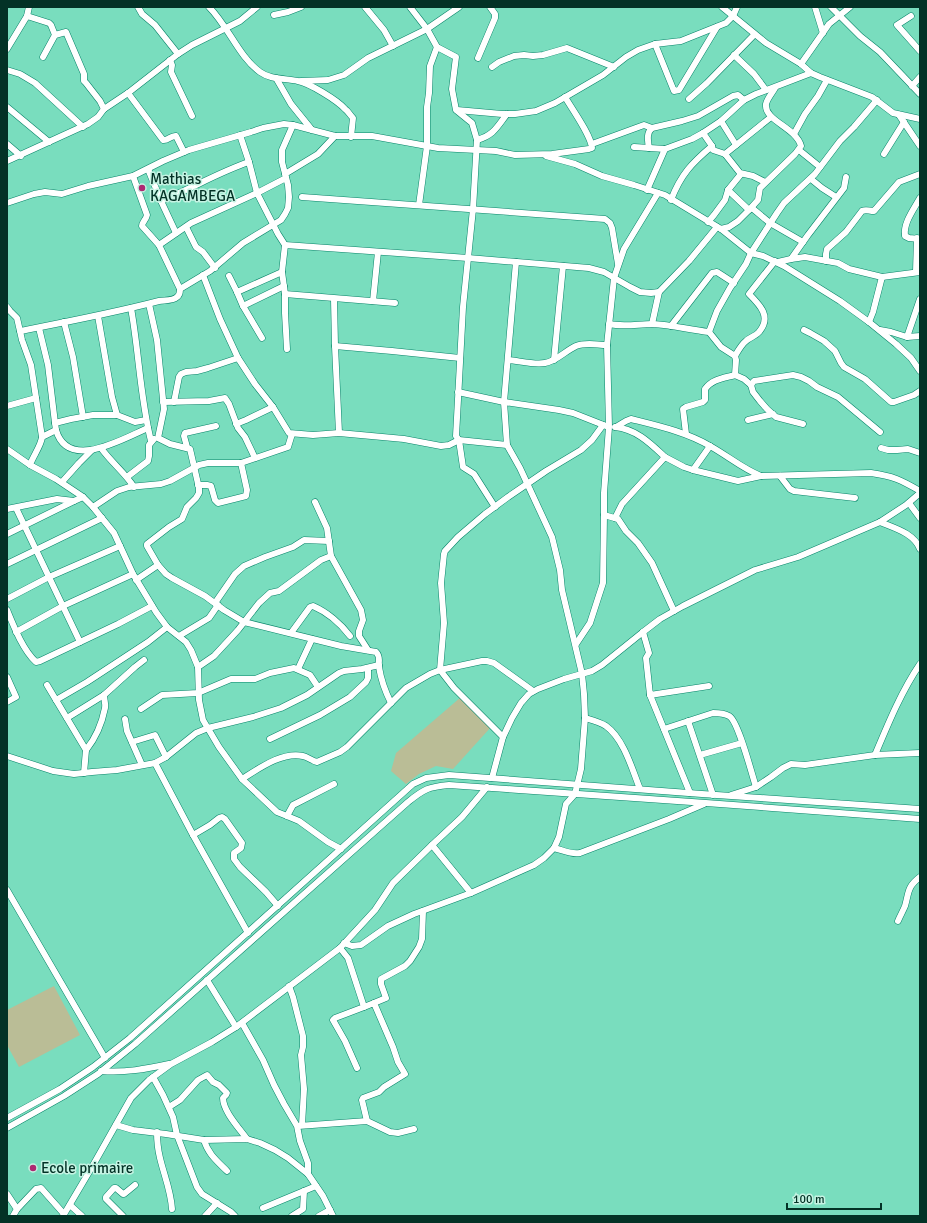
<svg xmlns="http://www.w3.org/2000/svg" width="927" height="1223" viewBox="0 0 927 1223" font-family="Signika,sans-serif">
<rect width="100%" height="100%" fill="#79ddbe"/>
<g fill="#babd96">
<path d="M 461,697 L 491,727 L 453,769 L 436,766 L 419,774 L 406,784 L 391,771 L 396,753 Z"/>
<path d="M 54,986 L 80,1035 L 19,1067 L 7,1045 L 7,1010 Z"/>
</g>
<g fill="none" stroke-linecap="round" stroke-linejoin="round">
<defs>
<g id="minor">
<path d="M 138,7 L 142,14 L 155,25 L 178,54"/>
<path d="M 209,7 C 228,26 239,57 260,72 C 271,80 285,78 298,81 C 309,83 337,100 345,109 C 348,111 350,115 353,118 L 351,137"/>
<path d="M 365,7 L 384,30 L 393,46"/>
<path d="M 410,7 L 427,29 L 437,47 L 456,57 L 452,89 L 456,110 L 472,123 L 477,140 L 473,209 L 463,307 L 456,436 L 459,440 L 463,467 L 474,474 L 495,507"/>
<path d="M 722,7 L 766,43 L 801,64 L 811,73"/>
<path d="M 815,7 L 823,33"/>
<path d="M 831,7 L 860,36 L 880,52 L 920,94"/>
<path d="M 274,15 L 288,12 L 301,7"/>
<path d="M 27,16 L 49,23 L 51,25 L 55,35 L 43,57"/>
<path d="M 911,16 L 897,25 L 920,51"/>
<path d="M 55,35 L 66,32 L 84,74 L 84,81 L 86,83 L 100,101 L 104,109"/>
<path d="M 655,44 L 674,91 L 679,90 L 717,27"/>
<path d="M 7,49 L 27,16 L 29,7"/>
<path d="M 734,55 L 754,74 L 766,90"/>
<path d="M 478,58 L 495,18 L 495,14 L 490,7"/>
<path d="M 170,60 L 172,65 L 171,72 L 192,116"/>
<path d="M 801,64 L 829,24 L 850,7"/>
<path d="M 492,67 L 499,62 L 514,56 L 524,55 L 533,56 L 543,55 L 567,48 L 614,67"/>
<path d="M 7,70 L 20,74 L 35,83 L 83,127"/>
<path d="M 276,78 L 291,104 L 312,130"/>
<path d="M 301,81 L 328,80 L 344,75 L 368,58 L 427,29 L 459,7"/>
<path d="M 912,86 L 920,77"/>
<path d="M 128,93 L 163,140 C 168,141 171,135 176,136 L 184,152"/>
<path d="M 689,99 L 707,83 L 754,35"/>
<path d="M 7,107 L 49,142"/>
<path d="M 457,110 L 502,114 L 515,114 L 536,111 L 555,103 L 603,75 L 626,57 L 638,50 L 655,44 L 681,41 L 726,23 L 733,16 L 737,7"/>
<path d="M 899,115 L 920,146"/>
<path d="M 721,121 L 736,145"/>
<path d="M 703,133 L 712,146 L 713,150 L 725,154 L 740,173 L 753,176 L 765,182"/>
<path d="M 794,134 L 805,114 L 818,96 L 827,80"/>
<path d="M 240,135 L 249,162 L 257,193 L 278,234 L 285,245 L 282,272 L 285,294 L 285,313 L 287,349"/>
<path d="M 477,140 C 494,135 497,127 507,114"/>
<path d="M 7,144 L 21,156"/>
<path d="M 592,144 L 644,125 L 652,128"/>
<path d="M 634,147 L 665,149 L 692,139 L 703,133 L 721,121 L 744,100 L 756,94 L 811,73 L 820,77 L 872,97 L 893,113 L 920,119"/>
<path d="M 649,148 C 648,141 646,133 652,128 L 682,121 L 698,116 L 733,96 L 738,95 L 744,100"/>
<path d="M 799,150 L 820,167"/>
<path d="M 725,154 L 771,117"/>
<path d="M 884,154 L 904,122"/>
<path d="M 546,156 L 575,164 L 602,176 L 634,185 L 665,195 L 721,229 L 751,253 L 763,256 L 784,266 L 840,301 L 869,322 L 896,344 L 911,358 L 920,371"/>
<path d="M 7,161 L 88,124 L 98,117 L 104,109 L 128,93 L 178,54 L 192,45 L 240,21 L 257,7"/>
<path d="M 148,169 L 161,201 C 191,189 219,172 249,162"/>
<path d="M 285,174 L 318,154 L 335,136"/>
<path d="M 133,176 L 147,215 C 146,220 142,222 142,226 L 159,245"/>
<path d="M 811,179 L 822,188 L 836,197"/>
<path d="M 647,190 L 665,149"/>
<path d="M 728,190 L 749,210"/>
<path d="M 658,193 L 624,249 L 614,278 L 607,345 L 609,427 L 604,493 L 604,515 L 618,519 L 626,531 L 638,543 L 652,563 L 674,611"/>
<path d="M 302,197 L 605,219 L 610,223 L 612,228 L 618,264"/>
<path d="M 920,198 C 914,209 903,223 905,236 L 909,238 L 920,239"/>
<path d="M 671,200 C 681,174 692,163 712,146"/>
<path d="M 161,201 L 176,233"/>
<path d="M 7,203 L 34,194 L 45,192 L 62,194 L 88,186 L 133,176 L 163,161 L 189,150 L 251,132 L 263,128 L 284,124 L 293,125 L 335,136 L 372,136 L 438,148 L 496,151 L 515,155 L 552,154 L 589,149 L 592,148 C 591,135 572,109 565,97"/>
<path d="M 419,205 L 427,146 L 427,107 L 429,93 L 430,66 L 437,47"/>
<path d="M 752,208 L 770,223 L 803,242"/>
<path d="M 708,222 L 714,215 L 725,200 L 728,190 L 741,174"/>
<path d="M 186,227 L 196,247 L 203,252 L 215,268"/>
<path d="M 721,229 L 729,227 L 738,221 L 749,210 L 758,200 L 760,188 L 795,154 L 801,146 C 796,127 764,121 766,104 C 767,99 772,93 775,88"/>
<path d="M 285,245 L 468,258 L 589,268 L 604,272 L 630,287 L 640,292 L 651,293 L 659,292 L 689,261 L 717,227"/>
<path d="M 791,259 L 808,235 L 844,188 L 846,177"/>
<path d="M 775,261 L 749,294 C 760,305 772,317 759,332 C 756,336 750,337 746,341 C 741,345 738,351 735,356 L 736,360 L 735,375 L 744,379 L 751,385 L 753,392 L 760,401 L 767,409 L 776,417 L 803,424"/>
<path d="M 826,261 L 826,254 L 827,249 L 846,232 L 862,211 C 866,209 869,211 874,211 L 899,182 L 920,174"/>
<path d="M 516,262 L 504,402 L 507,445 L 520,468 L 552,537 L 560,570 L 562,590 L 582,674 L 584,694 L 585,718 L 581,769 L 575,794 L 566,804 L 559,837 L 554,848"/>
<path d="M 778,262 L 791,259 L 805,257 L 838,263 L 849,269 L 882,277 L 920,272"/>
<path d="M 916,272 L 917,238"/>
<path d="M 203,275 L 220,319 L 238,358 L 255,384 L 273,407 L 289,433 L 313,435 L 339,433 L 404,439 L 441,446 L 449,445 L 459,440 L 507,445"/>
<path d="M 229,276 L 237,292 L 282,272"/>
<path d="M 180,289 L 159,245 L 191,223 L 257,193 L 286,178"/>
<path d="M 237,292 L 243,306 L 262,338"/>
<path d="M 285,294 L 395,303"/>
<path d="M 334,299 L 335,346 L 339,433"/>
<path d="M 373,301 L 378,252"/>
<path d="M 149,304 L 157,340 L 164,409 L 158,438 L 170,444 L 190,449 L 199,488 L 199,493 L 196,498 L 187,507 L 182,519 L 169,527 L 147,544 L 147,546 L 158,565 L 166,574 L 172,578 L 205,596 L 224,610 L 244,622 L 341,646 L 376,652 C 381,657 378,661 379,667 C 381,680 385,691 391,703"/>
<path d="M 243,306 L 284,286"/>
<path d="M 7,307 L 10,311 L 17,318 L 22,340 L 31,365 L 42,437 C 41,446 33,456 30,465 L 56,479 L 83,497 L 93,507 L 114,533 L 133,574 L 156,612 L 167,627 L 186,642 L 191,650 L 198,667 L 199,700 L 203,720 L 219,747 L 242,779 L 277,812 L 287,816 L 299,821 L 328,842 L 341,849"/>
<path d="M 131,308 C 139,352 140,397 151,441"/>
<path d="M 98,316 L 112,397 L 117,415"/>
<path d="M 64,322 L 73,357 L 83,417"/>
<path d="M 869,322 L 873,312 L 882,277"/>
<path d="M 609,324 C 624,327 638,324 653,324 C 672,325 690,330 709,332 L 721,347 L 735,356"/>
<path d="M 652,324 L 659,292"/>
<path d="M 671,326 L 712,273 L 717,272 L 734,283"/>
<path d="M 39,328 L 48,365 L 55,423"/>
<path d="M 804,330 L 810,333 L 824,341 L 835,351 L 841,363 L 844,367 L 865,379 L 891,402 L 894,402 L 914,395 L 920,391"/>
<path d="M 880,330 L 891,332 L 907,337 L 920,336"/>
<path d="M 20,331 C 66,322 113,313 159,301 C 165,300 173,301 177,297 C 180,295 180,292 180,289 L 210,271 L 243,243 L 281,220 L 285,214 L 288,208 L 289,197 L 288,185 L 282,162 L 282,150 L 293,125"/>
<path d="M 709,332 L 717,311 L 730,288 L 746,264 L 751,253 L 777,213 L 784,203 L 815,174 L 840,141 L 854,127 L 877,100"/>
<path d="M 907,337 L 920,299"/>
<path d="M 335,346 L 392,351 L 460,358"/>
<path d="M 508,360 C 520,361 534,365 545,363 C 557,361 565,351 576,346 C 586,342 597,345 607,345"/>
<path d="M 554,360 L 563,266"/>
<path d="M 751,385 L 754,381 L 793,375 L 801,377 L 809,381 L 817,387 L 838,397 L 880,432"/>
<path d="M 458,392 L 504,402 L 559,410 L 573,413 L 606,426"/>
<path d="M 163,402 L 209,401 L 225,398 L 229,404 L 238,428 L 245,437 L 255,458"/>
<path d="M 174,402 L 179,377 L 181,374 L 186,372 L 197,371 L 208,368 L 238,358"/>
<path d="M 7,406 L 36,398"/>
<path d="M 748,420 L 773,414"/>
<path d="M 236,424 L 246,420 L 273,407"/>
<path d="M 615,427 C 636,429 650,443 665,457"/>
<path d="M 616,427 L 626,421 L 631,419 C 659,426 686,432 710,446 C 728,456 743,469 761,476 L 871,473 C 893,476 901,480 920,491"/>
<path d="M 56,430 C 68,472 124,438 148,428"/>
<path d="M 686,434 L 683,409 L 686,407 L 703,402 L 705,400 L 705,389 C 712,379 724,378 735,375"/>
<path d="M 42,437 L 56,430 L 55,423 L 71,419 L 93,415 L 117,415 L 135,422 L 146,420"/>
<path d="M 187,447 L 184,436 L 185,433 L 216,426"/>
<path d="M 101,448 C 111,462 125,473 134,487"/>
<path d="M 881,448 L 888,450 L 897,450 L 908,449 L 920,453"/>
<path d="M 7,449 L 30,465"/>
<path d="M 693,470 L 710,446"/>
<path d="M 780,476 L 790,489 L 794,491 L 855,498"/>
<path d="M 127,477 L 148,461 L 149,456 L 149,445 L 154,439"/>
<path d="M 62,482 L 79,463 L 92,450"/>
<path d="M 198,485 L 207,485 L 211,486 L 215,500 L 218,503 L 246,496 L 247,490 L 241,463"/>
<path d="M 315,502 L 327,528 L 331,556 L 361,610 L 363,620 L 359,631 L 359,636 L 368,650"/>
<path d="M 909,503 L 920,518"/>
<path d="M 93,507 L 117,491 L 129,487 L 161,484 L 170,481 L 199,465 L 208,463 L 241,463 L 288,447 L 292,434"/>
<path d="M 16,508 L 80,642"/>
<path d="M 7,509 L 57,499 L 74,501 L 83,497"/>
<path d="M 615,518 L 622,504 L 665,457 L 684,467 L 693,470 L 738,481 L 761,476"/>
<path d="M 880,522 C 894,528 914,533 920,549"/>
<path d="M 7,534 L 74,501"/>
<path d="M 7,564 L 102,518"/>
<path d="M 136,580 L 158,565"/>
<path d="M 7,599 L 49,577 L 120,546"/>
<path d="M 215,603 L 235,574 L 244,566 L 265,557 L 293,547 L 304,540 L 329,541"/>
<path d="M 7,610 C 14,627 23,650 36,662 L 40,661 L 118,624 L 152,606"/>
<path d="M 16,632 L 63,606 L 133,574"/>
<path d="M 643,632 L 649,653 L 646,658 L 650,695 L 709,686"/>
<path d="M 291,633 L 310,607 L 313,606 C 327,612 341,624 350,636"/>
<path d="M 179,636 L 209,618 L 218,605"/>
<path d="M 576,644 L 590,623 L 603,583 L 604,515"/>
<path d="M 198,667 L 214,656 L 238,630 L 259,603 L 270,593 L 279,591 L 321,560 L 331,556"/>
<path d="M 298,669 L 312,639"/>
<path d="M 7,677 L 16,697 L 7,702"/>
<path d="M 47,685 L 86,750 L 84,773"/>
<path d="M 650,695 L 690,793"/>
<path d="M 56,700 L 87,682 L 148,642 L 167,627"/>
<path d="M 141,709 L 162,695 L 198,693 L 231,679 L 255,679 L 270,673 L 294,668 L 310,675 L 318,687"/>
<path d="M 67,718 L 104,695 L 135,667 L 144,660"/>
<path d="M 585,718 C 592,720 600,722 606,726 C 624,739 632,769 640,789"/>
<path d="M 125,719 L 127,731 L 142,765"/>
<path d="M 688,721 L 713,795"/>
<path d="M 664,729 L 713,713 C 718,713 724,713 729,716 C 738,720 752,775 756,787"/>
<path d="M 503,737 L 454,688 L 440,670 L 444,623 L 441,583 L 444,554 L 445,551 L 458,537 L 485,514 L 508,497 L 546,471 L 581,450 L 592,440 L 603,425"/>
<path d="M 270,739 L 320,715 L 350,697 L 366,682 L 368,678 L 368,668"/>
<path d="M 132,742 L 155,735 L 166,757"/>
<path d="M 86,750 C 95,739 102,723 105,708 C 106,704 104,700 104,695"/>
<path d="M 700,755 L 742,743"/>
<path d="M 875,755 C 888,724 901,692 920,664"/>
<path d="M 7,756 L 53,771 L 74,774 L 92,772 L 117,770 L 155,763 L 166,757 L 196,733 L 208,728 L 253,717 L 281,708 L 307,695 L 339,673 L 344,671 L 362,669 L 379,665"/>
<path d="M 155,763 L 193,835 L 248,933"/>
<path d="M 492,778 L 503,737 L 512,718 L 521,703 L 529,694 L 538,689 L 564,679 L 592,671 L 602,665 L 643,632 L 660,619 L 683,606 L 755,570 L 798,557 L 880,522 L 906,505 L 920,493"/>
<path d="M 242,779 C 258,769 283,751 303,756 C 308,757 312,761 317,762 L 340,752 L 347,747 L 406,688 L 430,674 L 440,670 L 482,661 L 487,661 L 494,663 L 533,691"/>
<path d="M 731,795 L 756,787 L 771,777 L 783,768 L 791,764 L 805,765 L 875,755 L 920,753"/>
<path d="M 287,816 L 293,805 L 297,803 L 334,784"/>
<path d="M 193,835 L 210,825 L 219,818 L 222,817 L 225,819 L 242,843 L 241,848 L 234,853 L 234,859 L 240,867 L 266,892 L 278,906"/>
<path d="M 432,845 L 471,893"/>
<path d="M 7,890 L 105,1058"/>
<path d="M 898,921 C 900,916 903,911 905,906 C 909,892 907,887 920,877"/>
<path d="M 344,943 L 352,946 L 361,945 L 388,926 L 414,914 L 471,893 L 534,865 L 544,858 L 554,848 C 563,850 571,855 580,853 L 669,819 L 704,804"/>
<path d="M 340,948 L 348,958 L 364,1007 L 335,1018 L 333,1020 L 345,1041 L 357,1068"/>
<path d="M 207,980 L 236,1027"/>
<path d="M 289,986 L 293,997 L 303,1036 L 303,1047 L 301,1055 L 304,1089 L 302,1125"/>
<path d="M 374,1003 L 386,998 L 381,984 L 381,979 L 405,966 L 410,961 L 419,947 L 422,939 L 423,911"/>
<path d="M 364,1007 L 374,1003 L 393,1047 L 398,1062 L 405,1074 L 384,1087 L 379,1092 L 363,1098 L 362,1100 L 367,1121"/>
<path d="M 242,1023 L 263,1060 L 274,1085 L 284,1104 L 297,1126 L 300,1141 L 308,1163 L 308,1174 L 323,1196 L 333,1216"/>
<path d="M 101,1071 C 125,1073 146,1069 169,1064"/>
<path d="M 153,1077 L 163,1095 L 173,1117 L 177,1135 L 197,1187 L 202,1194 L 231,1212 L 235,1216"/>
<path d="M 169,1107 L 180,1100 L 198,1080 L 207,1075 L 213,1082 L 219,1085 L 227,1093 L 226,1095 L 223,1098 C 223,1111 239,1128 247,1139"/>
<path d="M 7,1118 L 60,1089 L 93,1067 L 130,1038 L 413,784 L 426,778 L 449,775 L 702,794 L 920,809"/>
<path d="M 116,1125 L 133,1130 L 166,1134 L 204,1140 L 247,1139 L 260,1143 L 275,1150 L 288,1158 L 308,1174"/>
<path d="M 298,1126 L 367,1121 L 390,1132 L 398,1133 L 414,1129"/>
<path d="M 7,1128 L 64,1096 L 98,1074 L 135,1044 L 408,802 C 424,789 428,787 449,785 L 706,803 L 920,819"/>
<path d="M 157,1132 C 157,1141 158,1150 160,1158 C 164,1175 171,1191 172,1209"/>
<path d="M 204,1140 C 208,1154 217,1161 227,1171"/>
<path d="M 7,1194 L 17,1209 L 13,1216"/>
<path d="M 70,1205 L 82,1216"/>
<path d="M 263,1208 L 316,1186"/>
<path d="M 17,1209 L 36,1189 L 41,1188 L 64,1214"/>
<path d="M 63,1216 L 92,1167 L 131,1098 L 149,1080 L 171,1064 L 212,1042 L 236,1027 L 340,948 L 375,910 L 393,883 L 432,845 L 462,817 L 487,787"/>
<path d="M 123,1216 L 106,1199 L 106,1197 L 114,1188 L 116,1188 L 123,1194 L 124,1194 L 135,1185"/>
<path d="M 205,1216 L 217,1203"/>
<path d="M 292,1216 L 303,1209 L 304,1191"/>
<path d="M 319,1216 L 330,1210"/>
</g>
</defs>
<use href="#minor" stroke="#078469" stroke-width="7"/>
<use href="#minor" stroke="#fff" stroke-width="6"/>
</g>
<g fill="#ad2972" stroke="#c5f3e3" stroke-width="1.5">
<circle cx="142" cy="188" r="4"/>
<circle cx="33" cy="1168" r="4"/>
</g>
<g text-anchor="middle" stroke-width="3" stroke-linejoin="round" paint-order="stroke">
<g font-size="15" fill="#033226" stroke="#c5f3e3" text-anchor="start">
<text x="150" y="184">Mathias<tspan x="150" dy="17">KAGAMBEGA</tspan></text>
<text x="41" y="1173">Ecole primaire</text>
</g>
</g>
<rect width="927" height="1223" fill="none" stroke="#033226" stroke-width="16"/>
<path d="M787 1203v6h94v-6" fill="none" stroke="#033226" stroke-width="2"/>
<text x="793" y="1203" font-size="12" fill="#033226" stroke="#c5f3e3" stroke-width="3" paint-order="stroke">100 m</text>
</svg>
